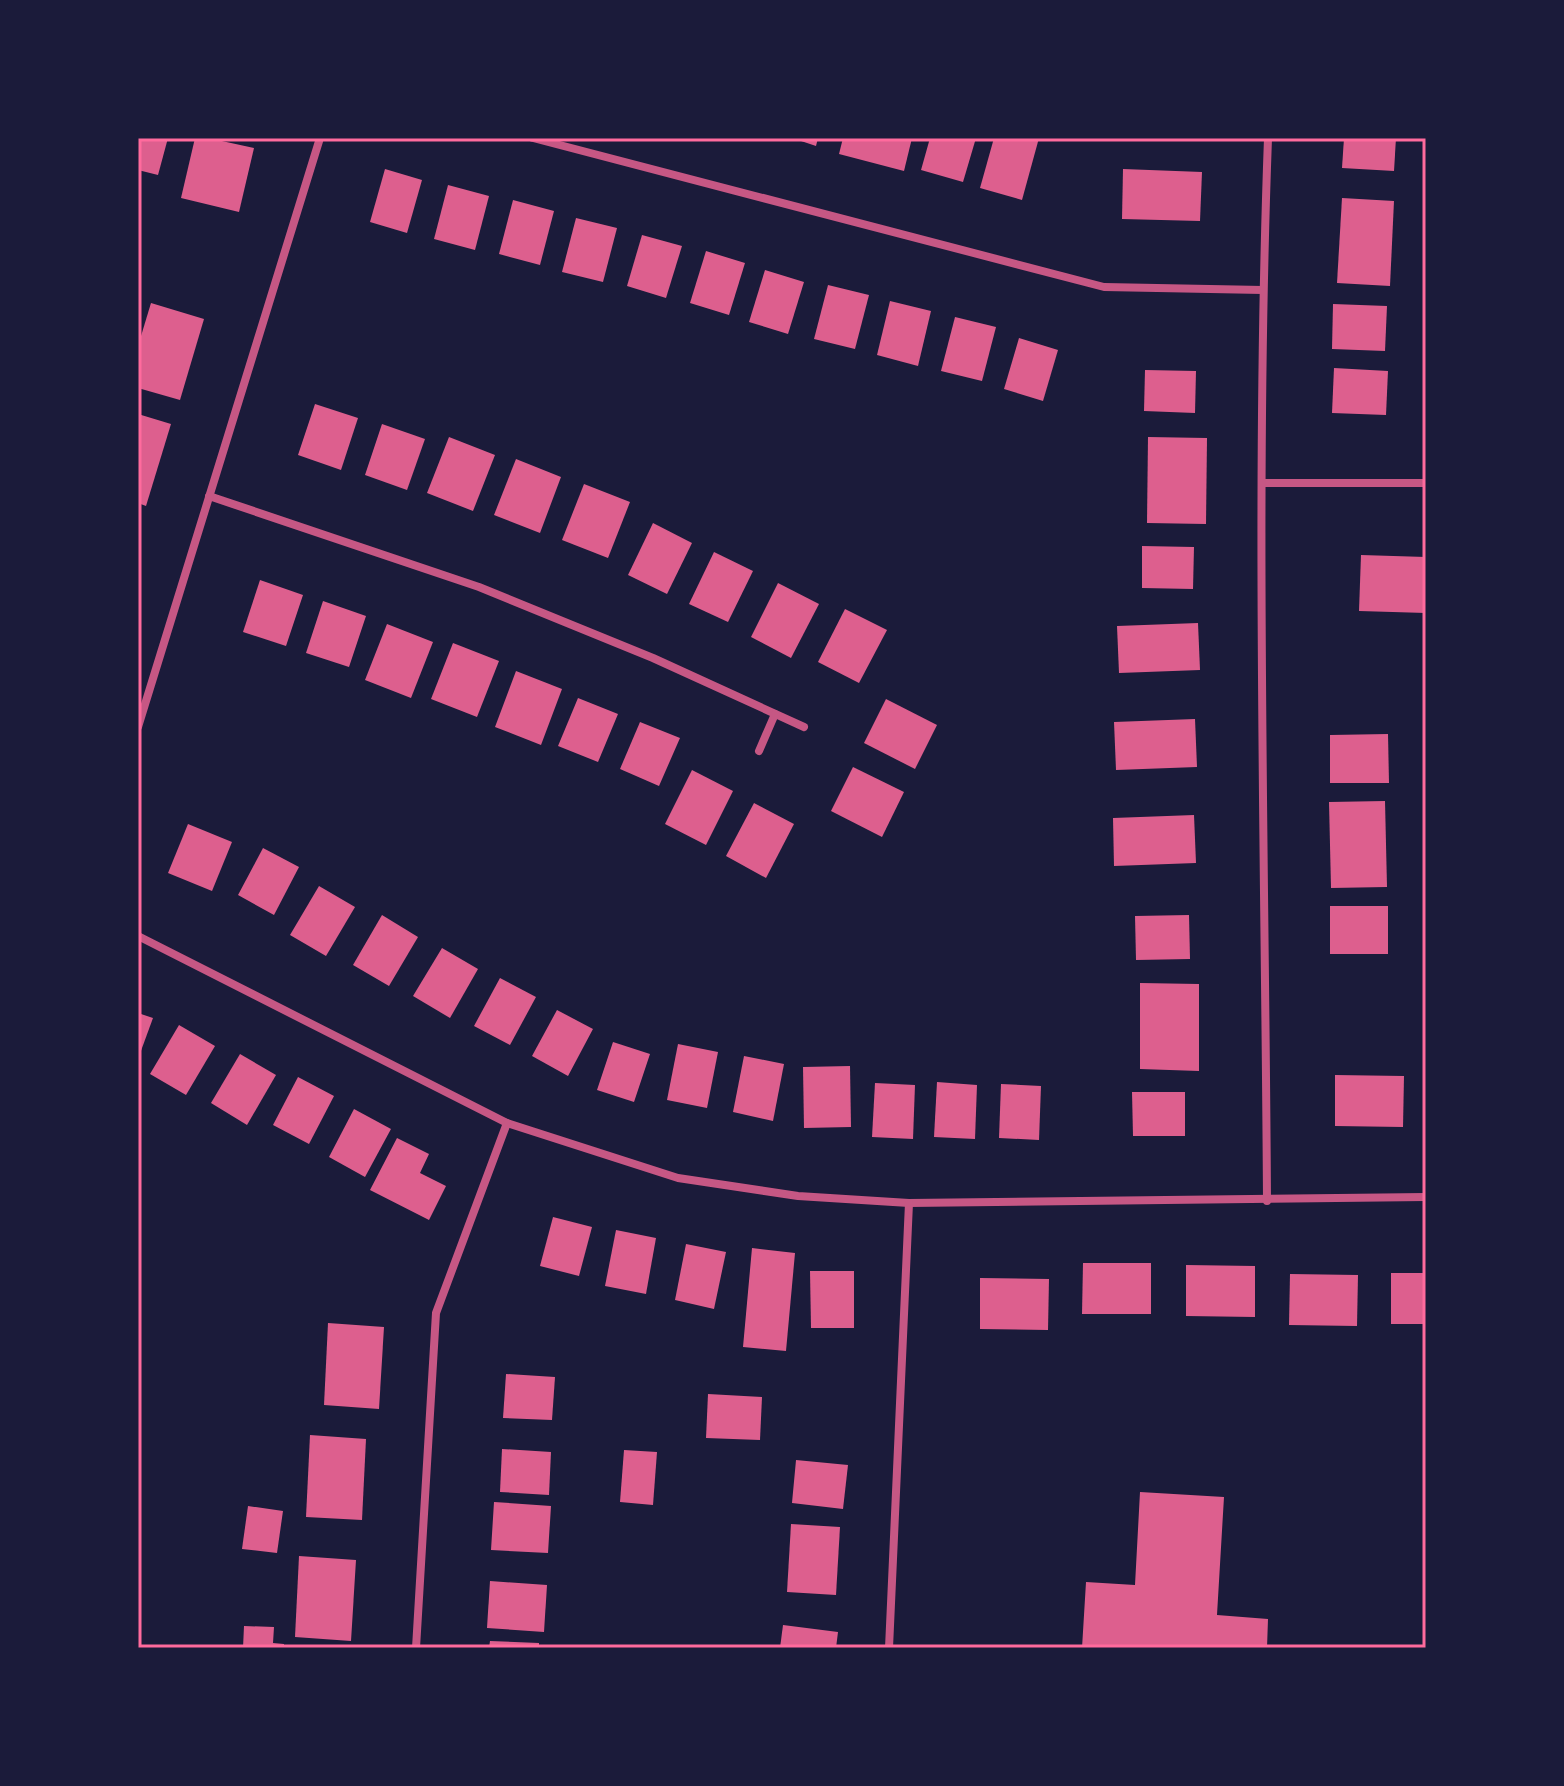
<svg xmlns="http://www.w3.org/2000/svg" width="1564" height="1786" viewBox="0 0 1564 1786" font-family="Arial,sans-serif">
<rect width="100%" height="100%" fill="#1b1b3a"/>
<g fill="#dd5f8e">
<path d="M 138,138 L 168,138 L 158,175 L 138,170 Z"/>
<path d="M 195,138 L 208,138 L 254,148 L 239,212 L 181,198 Z"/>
<path d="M 792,138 L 818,138 L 816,146 Z"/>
<path d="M 843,138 L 912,138 L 904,171 L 839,154 Z"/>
<path d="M 930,138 L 976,138 L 963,182 L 921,170 Z"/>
<path d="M 994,138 L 1039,138 L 1022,200 L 980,188 Z"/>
<path d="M 1344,138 L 1396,138 L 1394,171 L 1342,168 Z"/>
<path d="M 385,169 L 422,180 L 407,233 L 370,222 Z"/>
<path d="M 1123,169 L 1202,172 L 1200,221 L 1122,219 Z"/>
<path d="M 448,185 L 489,196 L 475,250 L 434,239 Z"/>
<path d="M 1342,198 L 1394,201 L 1390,286 L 1337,283 Z"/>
<path d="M 513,200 L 554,211 L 540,265 L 499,254 Z"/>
<path d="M 576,218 L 617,228 L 603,282 L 562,272 Z"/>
<path d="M 642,235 L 682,246 L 666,298 L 627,286 Z"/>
<path d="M 706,251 L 745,263 L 729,315 L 690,303 Z"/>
<path d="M 765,270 L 804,282 L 788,334 L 749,322 Z"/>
<path d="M 828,285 L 869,295 L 855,349 L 814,339 Z"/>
<path d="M 890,301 L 931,311 L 918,366 L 877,355 Z"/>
<path d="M 151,303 L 204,319 L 180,400 L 138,388 L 138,346 Z"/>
<path d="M 1333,304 L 1387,306 L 1385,351 L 1332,349 Z"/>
<path d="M 955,317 L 996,327 L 982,381 L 941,371 Z"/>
<path d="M 1019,338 L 1058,350 L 1043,401 L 1004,389 Z"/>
<path d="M 1334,368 L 1388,371 L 1386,415 L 1332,413 Z"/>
<path d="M 1145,370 L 1196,371 L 1195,413 L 1144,411 Z"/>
<path d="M 315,404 L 358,418 L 341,470 L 298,455 Z"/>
<path d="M 138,414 L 171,424 L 146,506 L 138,503 Z"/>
<path d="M 382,424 L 425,439 L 407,490 L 365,475 Z"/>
<path d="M 449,437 L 495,455 L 473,511 L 427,493 Z"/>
<path d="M 1148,437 L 1207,438 L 1206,524 L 1147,523 Z"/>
<path d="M 516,459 L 561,477 L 540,533 L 494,515 Z"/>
<path d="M 584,484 L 630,502 L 608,558 L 562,540 Z"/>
<path d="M 653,523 L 692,543 L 667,594 L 628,575 Z"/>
<path d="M 1142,546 L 1194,547 L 1193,589 L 1142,588 Z"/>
<path d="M 714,552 L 753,571 L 728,622 L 689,604 Z"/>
<path d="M 1361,555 L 1426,557 L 1426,613 L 1359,611 Z"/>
<path d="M 260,580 L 303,595 L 286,646 L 243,632 Z"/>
<path d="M 778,583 L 819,604 L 791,658 L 751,637 Z"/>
<path d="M 323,601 L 366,616 L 349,667 L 306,653 Z"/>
<path d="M 845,609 L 887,630 L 859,683 L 818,662 Z"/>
<path d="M 1198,623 L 1200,670 L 1119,673 L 1117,626 Z"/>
<path d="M 387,624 L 433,642 L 411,698 L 365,680 Z"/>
<path d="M 453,643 L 499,661 L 477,717 L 431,699 Z"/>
<path d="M 516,671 L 562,689 L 541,745 L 495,727 Z"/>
<path d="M 578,698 L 618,714 L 598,762 L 558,746 Z"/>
<path d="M 886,699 L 937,725 L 915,769 L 864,743 Z"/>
<path d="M 1195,719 L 1197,767 L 1116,770 L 1114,722 Z"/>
<path d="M 640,722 L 680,738 L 659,786 L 620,769 Z"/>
<path d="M 1388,734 L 1389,783 L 1330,783 L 1330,735 Z"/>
<path d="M 853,767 L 904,792 L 882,837 L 831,811 Z"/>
<path d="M 692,770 L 733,791 L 706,845 L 665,824 Z"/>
<path d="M 1385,801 L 1387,887 L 1331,888 L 1329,802 Z"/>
<path d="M 754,803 L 794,824 L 766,878 L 726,856 Z"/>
<path d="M 1194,815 L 1196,863 L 1114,866 L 1113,818 Z"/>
<path d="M 188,824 L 232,842 L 212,891 L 168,873 Z"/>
<path d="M 263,848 L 299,867 L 274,915 L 238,895 Z"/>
<path d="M 319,886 L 355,907 L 326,956 L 290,935 Z"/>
<rect x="1330" y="906" width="58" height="48"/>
<path d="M 382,915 L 418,937 L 389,986 L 353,965 Z"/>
<path d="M 1189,915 L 1190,959 L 1136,960 L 1135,916 Z"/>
<path d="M 442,948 L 478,969 L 450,1018 L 413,996 Z"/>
<path d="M 500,978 L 536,997 L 510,1045 L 474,1026 Z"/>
<path d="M 1140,983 L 1199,984 L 1199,1071 L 1140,1069 Z"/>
<path d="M 557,1010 L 593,1029 L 568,1076 L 532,1056 Z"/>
<path d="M 138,1013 L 153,1018 L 138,1059 Z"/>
<path d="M 179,1025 L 215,1046 L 186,1095 L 150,1074 Z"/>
<path d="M 613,1042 L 650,1054 L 634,1102 L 597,1090 Z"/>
<path d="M 678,1044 L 718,1052 L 707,1108 L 667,1100 Z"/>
<path d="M 240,1054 L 276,1075 L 247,1125 L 211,1103 Z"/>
<path d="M 744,1056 L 784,1064 L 773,1121 L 733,1112 Z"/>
<path d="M 850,1066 L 851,1127 L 804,1128 L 803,1067 Z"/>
<path d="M 1335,1075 L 1404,1076 L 1403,1127 L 1335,1126 Z"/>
<path d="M 298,1077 L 334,1096 L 309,1144 L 273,1125 Z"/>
<path d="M 937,1082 L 977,1085 L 975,1139 L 934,1137 Z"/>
<path d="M 875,1083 L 915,1085 L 913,1139 L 872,1137 Z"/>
<path d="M 1001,1084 L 1041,1086 L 1039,1140 L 999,1138 Z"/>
<path d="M 1132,1092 L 1185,1092 L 1185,1136 L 1133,1136 Z"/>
<path d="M 354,1109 L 391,1129 L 365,1177 L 329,1157 Z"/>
<path d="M 397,1138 L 429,1154 L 420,1173 L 446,1186 L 429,1220 L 370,1190 Z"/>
<path d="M 553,1217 L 592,1227 L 579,1276 L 540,1266 Z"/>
<path d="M 616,1230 L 656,1238 L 646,1294 L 605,1286 Z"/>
<path d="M 686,1244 L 726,1252 L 714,1309 L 675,1300 Z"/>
<path d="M 752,1248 L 795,1253 L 786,1351 L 743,1347 Z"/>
<path d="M 1083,1263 L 1151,1263 L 1151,1314 L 1082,1314 Z"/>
<path d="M 1186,1265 L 1255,1266 L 1255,1317 L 1186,1316 Z"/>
<path d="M 810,1271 L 854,1271 L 854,1328 L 811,1328 Z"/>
<rect x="1391" y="1273" width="35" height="51"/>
<path d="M 1290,1274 L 1358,1275 L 1357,1326 L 1289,1325 Z"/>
<path d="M 980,1278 L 1049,1279 L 1048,1330 L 980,1329 Z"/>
<path d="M 328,1323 L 384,1327 L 379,1409 L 324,1405 Z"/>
<path d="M 506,1374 L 555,1377 L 552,1420 L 503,1418 Z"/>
<path d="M 708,1394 L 762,1397 L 760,1440 L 706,1438 Z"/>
<path d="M 310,1435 L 366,1439 L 362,1520 L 306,1517 Z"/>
<path d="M 502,1449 L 551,1452 L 549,1495 L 500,1492 Z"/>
<path d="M 624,1450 L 657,1452 L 653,1505 L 620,1502 Z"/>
<path d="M 796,1460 L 848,1465 L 843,1509 L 792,1503 Z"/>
<path d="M 1140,1492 L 1224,1497 L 1217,1615 L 1268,1619 L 1267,1648 L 1082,1648 L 1086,1582 L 1135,1585 Z"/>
<path d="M 494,1502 L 551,1506 L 548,1553 L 491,1550 Z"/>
<path d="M 248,1506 L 283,1511 L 277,1553 L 242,1549 Z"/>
<path d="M 791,1524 L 840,1527 L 836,1595 L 787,1592 Z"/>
<path d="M 299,1556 L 356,1560 L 351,1641 L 295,1637 Z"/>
<path d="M 490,1581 L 547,1585 L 544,1632 L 487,1628 Z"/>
<path d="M 783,1625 L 838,1632 L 836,1648 L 780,1648 Z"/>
<path d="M 244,1626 L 274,1627 L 273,1643 L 284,1644 L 284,1648 L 243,1648 Z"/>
<path d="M 490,1641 L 539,1643 L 539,1648 L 489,1648 Z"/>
</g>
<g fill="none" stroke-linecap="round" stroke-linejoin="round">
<g stroke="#c65784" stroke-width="8">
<path d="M 533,138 L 1104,287 L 1263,290"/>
<path d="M 1262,483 L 1426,483"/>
<path d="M 209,496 L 479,587 L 653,658 L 804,727"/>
<path d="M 138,727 L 320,138"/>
<path d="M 759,751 L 775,714"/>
<path d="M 138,936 L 507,1123 L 678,1178 L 798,1196 L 909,1203 L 1426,1197"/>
<path d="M 1267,1201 C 1265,847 1255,492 1268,138"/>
<path d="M 416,1648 L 436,1313 L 507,1123"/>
<path d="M 889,1648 L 909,1203"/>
</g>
</g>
<rect width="1564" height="1786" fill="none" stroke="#1b1b3a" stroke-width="280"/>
<rect x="140" y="140" width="1284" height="1506" fill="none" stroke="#ff6b9d" stroke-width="3"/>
</svg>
